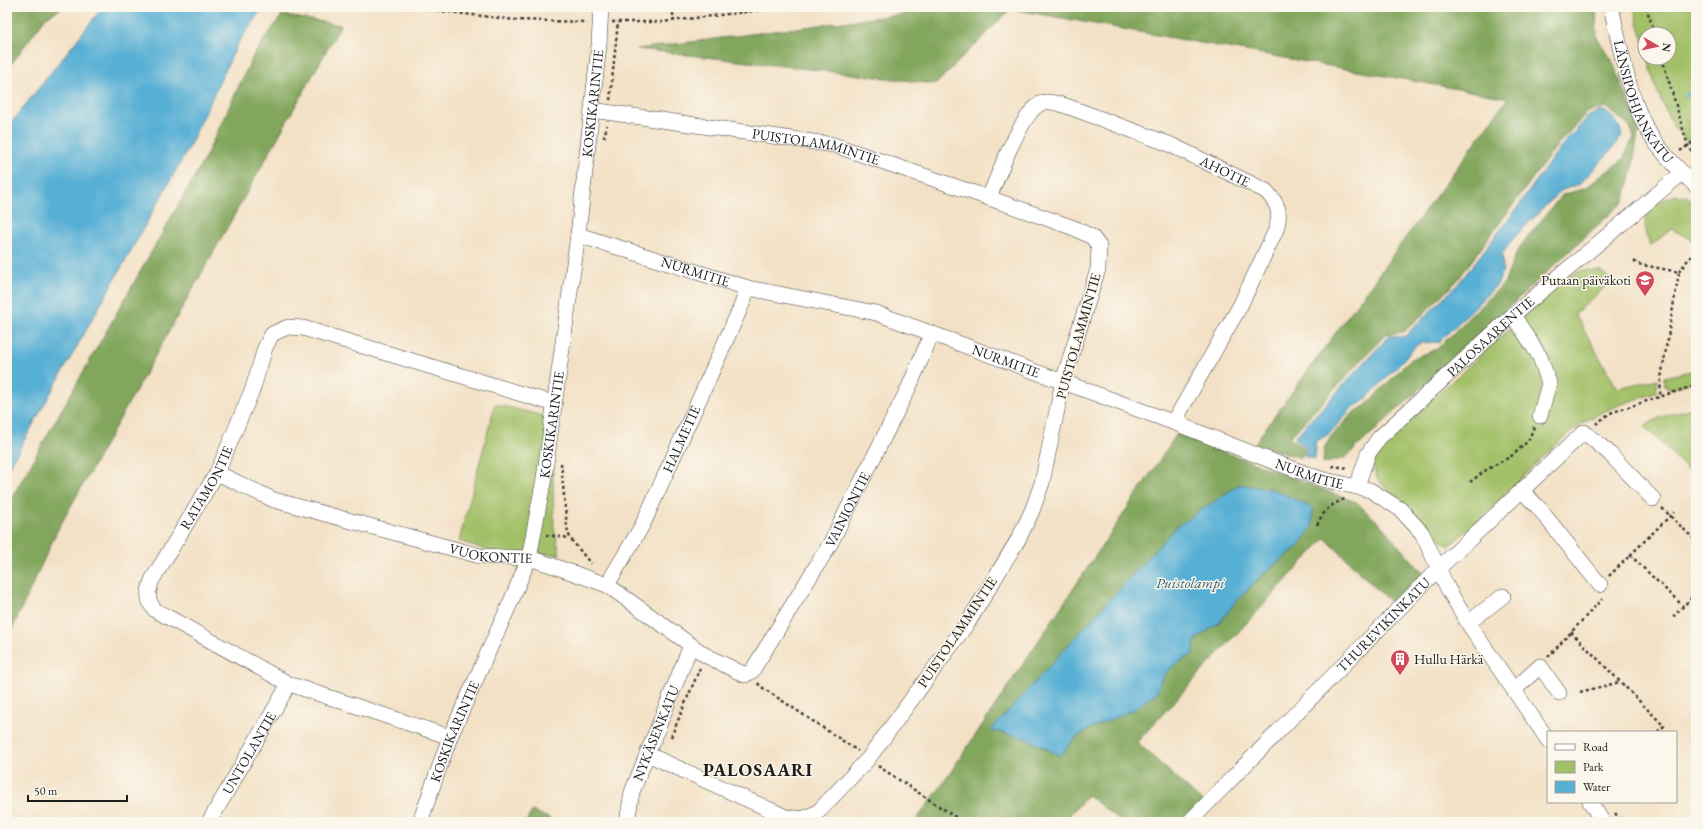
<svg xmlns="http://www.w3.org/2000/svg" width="1703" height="829" viewBox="0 0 1703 829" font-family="'EB Garamond',serif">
<rect width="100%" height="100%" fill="#fbf7ec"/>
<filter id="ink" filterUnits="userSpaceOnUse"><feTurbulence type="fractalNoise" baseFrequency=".025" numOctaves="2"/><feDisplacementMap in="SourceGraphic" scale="8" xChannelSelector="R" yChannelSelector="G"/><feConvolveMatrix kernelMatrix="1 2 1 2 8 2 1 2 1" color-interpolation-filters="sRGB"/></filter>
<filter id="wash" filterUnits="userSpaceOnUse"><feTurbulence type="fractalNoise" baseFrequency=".012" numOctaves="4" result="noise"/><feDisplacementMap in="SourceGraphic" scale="16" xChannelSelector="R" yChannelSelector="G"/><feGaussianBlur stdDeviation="0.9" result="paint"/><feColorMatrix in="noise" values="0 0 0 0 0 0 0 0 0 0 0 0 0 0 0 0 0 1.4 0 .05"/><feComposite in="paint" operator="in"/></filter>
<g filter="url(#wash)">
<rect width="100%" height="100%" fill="#f3e1c6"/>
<g fill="#a2c068" stroke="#5f6e42">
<path d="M 1634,7 L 1696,7 L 1696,151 L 1672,125 L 1655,86 L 1648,58 L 1669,58 L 1669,34 L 1645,34 L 1645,48 Z"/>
<path d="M 1676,195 L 1688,197 L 1696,204 L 1696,242 L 1671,229 L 1650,247 C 1648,240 1646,232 1645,225 C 1645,207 1662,199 1676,195 Z"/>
<path d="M 1583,270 L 1601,271 L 1612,281 L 1575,314 L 1617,388 L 1658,379 L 1656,393 C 1631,401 1606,408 1583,423 C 1534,458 1497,510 1448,546 L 1396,499 L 1377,479 L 1373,466 L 1374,455 L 1432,399 L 1569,276 Z"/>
<path d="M 1696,370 L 1696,381 L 1670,389 L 1665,386 L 1664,377 Z"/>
<path d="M 495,404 L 552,418 L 554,528 L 560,554 L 497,554 L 459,541 Z"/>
<path d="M 1696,407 L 1696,478 L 1644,426 L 1661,417 Z"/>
</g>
<g fill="#81a65c" stroke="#4e613c" fill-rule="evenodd">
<path d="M 11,7 L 64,7 L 46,17 L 7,70 L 7,10 Z"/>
<path d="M 957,7 L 1596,7 L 1597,38 L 1612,60 L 1639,128 L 1632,172 L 1624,201 L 1345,458 L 1323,464 L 1324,448 L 1332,435 L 1354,412 L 1365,406 L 1411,359 L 1437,349 L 1504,283 L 1518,249 L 1562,195 L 1586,188 L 1623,159 L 1634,137 L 1630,127 L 1606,107 L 1588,112 L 1558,144 L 1456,282 L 1404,332 L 1386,334 L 1289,438 L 1305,448 L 1304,454 L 1301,458 L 1254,444 L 1508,98 L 1011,9 L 936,84 L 637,49 Z"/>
<path d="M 282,15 L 341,25 L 58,529 L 7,640 L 7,506 L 206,156 L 254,54 Z"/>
<path d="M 1177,434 L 1356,502 L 1381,525 L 1430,581 L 1400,612 L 1325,538 L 1137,742 L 1207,806 L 1191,822 L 1121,822 L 1088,795 L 1063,822 L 915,822 L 944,782 ZM 1300,545 L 1264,573 L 1233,605 L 1220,622 L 1196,639 L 1192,655 C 1175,664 1161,671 1157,691 L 1074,738 L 1059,756 L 1028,739 L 991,730 Z"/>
<path d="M 532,811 L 558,822 L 526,822 Z"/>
</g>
<g fill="#57afd4" stroke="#3a6678">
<path d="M 103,7 L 263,7 L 237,45 L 188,149 L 7,471 L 7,128 Z"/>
<path d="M 1601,110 C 1612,114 1621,125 1622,136 L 1613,148 L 1580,184 L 1560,191 L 1513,239 L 1502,254 L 1503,270 L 1498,284 L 1439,342 L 1422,343 L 1417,345 L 1364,401 L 1352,408 L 1329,434 L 1315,442 L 1316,450 L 1314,459 L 1305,457 L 1307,448 L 1294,438 L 1390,335 L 1399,337 L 1405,336 L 1458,284 L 1515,211 L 1561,146 L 1589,116 Z"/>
<path d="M 1240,484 L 1275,490 L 1313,508 L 1312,527 L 1300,545 L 1264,573 L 1233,605 L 1220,622 L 1196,639 L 1192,655 C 1175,664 1161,671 1158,691 L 1135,709 L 1091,728 L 1075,738 L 1060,756 L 1028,739 L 991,730 L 1176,527 Z"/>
</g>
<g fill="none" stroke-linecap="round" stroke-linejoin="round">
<path stroke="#57afd4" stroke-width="4" d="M 1686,95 L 1696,90"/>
</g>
</g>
<g filter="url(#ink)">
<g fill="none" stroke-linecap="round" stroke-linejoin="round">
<defs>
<g id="minor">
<path id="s1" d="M 1611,7 C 1621,48 1630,110 1656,143 C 1668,159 1682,173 1696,186"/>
<path id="s2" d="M 592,110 L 834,145 L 989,198 L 1074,228 L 1092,237 L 1099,246 L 1098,269 L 1063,381 L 1042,483 L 1032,511 L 1019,538 L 969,621 L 868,759 L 818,812 L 802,819 L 786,817 L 647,754"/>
<path id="s3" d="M 989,198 C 997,178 1024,105 1045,102 C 1053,101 1062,105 1069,107 L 1169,144 L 1266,191 C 1279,205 1281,212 1276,230 L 1240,306 L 1180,411 L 1175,423"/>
<path id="s4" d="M 578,235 L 748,288 L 876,313 L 1175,423 L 1277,463 L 1321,479 L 1370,490 L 1400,509 L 1422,533 L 1448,589 L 1468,623 L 1548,740"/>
<path d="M 1513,315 L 1540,357 L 1549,383 L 1540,416"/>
<path id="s5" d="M 217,473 L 274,500 L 480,556 L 529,558 L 548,564 L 607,585 L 705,655 L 745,675 L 752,671 L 830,544 L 909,387 L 932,333"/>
<path id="s6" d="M 1357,486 L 1368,454 L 1379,438 L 1513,315 L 1682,173"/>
<path d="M 1522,491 L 1538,507 L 1600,585"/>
<path id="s7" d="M 607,585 L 643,524 L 740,309 L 748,288"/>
<path d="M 1468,623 L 1503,596"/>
<path d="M 1514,690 L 1540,666 L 1559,693"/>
<path id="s8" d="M 450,737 L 289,684 L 155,610 C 146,600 148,592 152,580 L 217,473 L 253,388 L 265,348 L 272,334 L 288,327 L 303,328 L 555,404"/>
<path d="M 1590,802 L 1603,822"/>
<path id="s9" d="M 209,822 L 289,684"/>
<path id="s10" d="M 420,822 L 450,737 L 512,599 L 529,558 L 544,478 L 578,235 L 599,45 L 601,7"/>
<path id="s11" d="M 627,822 L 632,792 L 691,645"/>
<path id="s12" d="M 1189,822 L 1439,568 L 1584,432 L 1608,452 L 1653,499"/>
</g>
</defs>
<use href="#minor" stroke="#3c3a36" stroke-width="16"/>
<g stroke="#3c3a36" stroke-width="2.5" stroke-dasharray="3 3" stroke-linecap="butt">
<path d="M 407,7 L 515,20 L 587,22"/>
<path d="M 672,7 L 674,21"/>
<path d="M 1646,7 L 1655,34"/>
<path d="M 612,22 L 662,22 L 787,7"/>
<path d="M 1662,58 L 1688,146 L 1696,157"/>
<path d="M 610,100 L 618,22"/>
<path d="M 604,138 L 607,125"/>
<path d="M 1680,151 L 1696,140"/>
<path d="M 1634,261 L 1637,264 L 1679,272 L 1661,378 L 1660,396"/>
<path d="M 1679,272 L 1690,257 L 1696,257"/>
<path d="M 1596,424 L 1610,413 L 1696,385"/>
<path d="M 561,463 L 567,528 L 570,538 L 591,564"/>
<path d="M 1332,466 L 1349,468"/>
<path d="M 1470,482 L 1486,470 L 1513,455 L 1528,441 L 1534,427"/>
<path d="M 1662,508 L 1696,541"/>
<path d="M 1317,525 C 1323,511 1331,504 1345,499"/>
<path d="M 546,535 L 570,538"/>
<path d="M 1630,555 L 1683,606"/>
<path d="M 1609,576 L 1674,512"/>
<path d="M 1673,617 L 1696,593"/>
<path d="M 1571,632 L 1664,726 L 1657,732"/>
<path d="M 1548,657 L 1602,599"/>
<path d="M 758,683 L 760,686 L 858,751"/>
<path d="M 1580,692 L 1620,682"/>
<path d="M 671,737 L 700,668"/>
<path d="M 878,766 L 963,822"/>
<path d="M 1615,813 L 1622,822"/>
</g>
<use href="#minor" stroke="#fff" stroke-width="15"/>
</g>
</g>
<defs>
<symbol id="school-pin" viewBox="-11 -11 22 30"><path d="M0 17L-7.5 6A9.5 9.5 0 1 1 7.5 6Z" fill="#d1495b" stroke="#fbf7ec"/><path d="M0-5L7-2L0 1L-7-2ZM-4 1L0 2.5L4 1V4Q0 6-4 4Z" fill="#fff"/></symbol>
<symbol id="building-pin" viewBox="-11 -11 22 30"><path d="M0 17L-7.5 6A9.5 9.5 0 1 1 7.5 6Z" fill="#d1495b" stroke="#fbf7ec"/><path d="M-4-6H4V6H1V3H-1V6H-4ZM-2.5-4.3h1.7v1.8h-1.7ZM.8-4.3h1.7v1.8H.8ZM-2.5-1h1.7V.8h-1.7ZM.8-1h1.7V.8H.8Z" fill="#fff"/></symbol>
</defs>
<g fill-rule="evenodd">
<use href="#school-pin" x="1634" y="269" width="22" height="30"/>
<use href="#building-pin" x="1389" y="648" width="22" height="30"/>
</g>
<g text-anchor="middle" stroke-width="3" stroke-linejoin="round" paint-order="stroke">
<g font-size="14" fill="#1c1c1c" stroke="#fbf7ec">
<text dy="5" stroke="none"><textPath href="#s1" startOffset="101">LÄNSIPOHJANKATU</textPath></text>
<text dy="5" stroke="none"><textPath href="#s10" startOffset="745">KOSKIKARINTIE</textPath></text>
<text dy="5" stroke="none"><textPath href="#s2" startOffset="227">PUISTOLAMMINTIE</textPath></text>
<text dy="5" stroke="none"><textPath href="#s3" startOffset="307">AHOTIE</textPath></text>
<text dy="5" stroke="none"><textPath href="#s4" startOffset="123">NURMITIE</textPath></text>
<text transform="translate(1078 336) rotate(-74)" y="5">PUISTOLAMMINTIE</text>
<text dy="5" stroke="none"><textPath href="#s6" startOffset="204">PALOSAARENTIE</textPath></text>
<text dy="5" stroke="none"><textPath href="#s4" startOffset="447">NURMITIE</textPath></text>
<text dy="5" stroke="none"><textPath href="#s10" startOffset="421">KOSKIKARINTIE</textPath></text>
<text dy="5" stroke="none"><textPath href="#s7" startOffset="164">HALMETIE</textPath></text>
<text dy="5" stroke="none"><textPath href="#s4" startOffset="771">NURMITIE</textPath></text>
<text dy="5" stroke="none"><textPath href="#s8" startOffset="462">RATAMONTIE</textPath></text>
<text dy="5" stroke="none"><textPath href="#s5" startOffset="769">VAINIONTIE</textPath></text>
<text dy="5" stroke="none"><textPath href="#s5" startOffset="287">VUOKONTIE</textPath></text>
<text dy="5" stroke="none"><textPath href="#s12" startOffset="277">THUREVIKINKATU</textPath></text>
<text transform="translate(957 632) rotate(-56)" y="5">PUISTOLAMMINTIE</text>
<text dy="5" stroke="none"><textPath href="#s10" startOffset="97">KOSKIKARINTIE</textPath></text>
<text dy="5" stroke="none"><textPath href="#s11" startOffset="94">NYKÄSENKATU</textPath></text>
<text dy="5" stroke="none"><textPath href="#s9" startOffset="80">UNTOLANTIE</textPath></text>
</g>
<g font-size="14" fill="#1c1c1c" stroke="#fbf7ec" text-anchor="end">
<text x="1631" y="285">Putaan päiväkoti</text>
<text x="1414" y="664" text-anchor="start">Hullu Härkä</text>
</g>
<g font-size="15" font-style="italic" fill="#375e6f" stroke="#fbf7ec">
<text x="1190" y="588">Puistolampi</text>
</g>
<g font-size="18" font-weight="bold" letter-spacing="1" fill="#1c1c1c" stroke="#fbf7ec">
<text x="758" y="776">PALOSAARI</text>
</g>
</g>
<rect width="1703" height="829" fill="none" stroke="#fbf7ec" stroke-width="24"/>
<rect x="1547" y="731" width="130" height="72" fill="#fbf7ec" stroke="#a29f99"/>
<rect x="1555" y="744" width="20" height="6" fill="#ffffff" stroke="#a29f99"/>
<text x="1583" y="751" font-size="12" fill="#1c1c1c">Road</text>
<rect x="1555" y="761" width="20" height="12" fill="#a2c068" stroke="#a29f99"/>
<text x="1583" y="771" font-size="12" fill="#1c1c1c">Park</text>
<rect x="1555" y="781" width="20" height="12" fill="#57afd4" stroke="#a29f99"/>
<text x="1583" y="791" font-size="12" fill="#1c1c1c">Water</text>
<g transform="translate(1657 46) rotate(99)"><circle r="19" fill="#fbf7ec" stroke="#a29f99"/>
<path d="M0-3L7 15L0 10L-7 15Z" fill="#d1495b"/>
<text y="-6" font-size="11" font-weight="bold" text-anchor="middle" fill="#1c1c1c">N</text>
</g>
<path d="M28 795v6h99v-6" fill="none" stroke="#1c1c1c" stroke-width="2"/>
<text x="34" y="795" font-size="12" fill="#1c1c1c" stroke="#fbf7ec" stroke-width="3" paint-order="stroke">50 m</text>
</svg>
